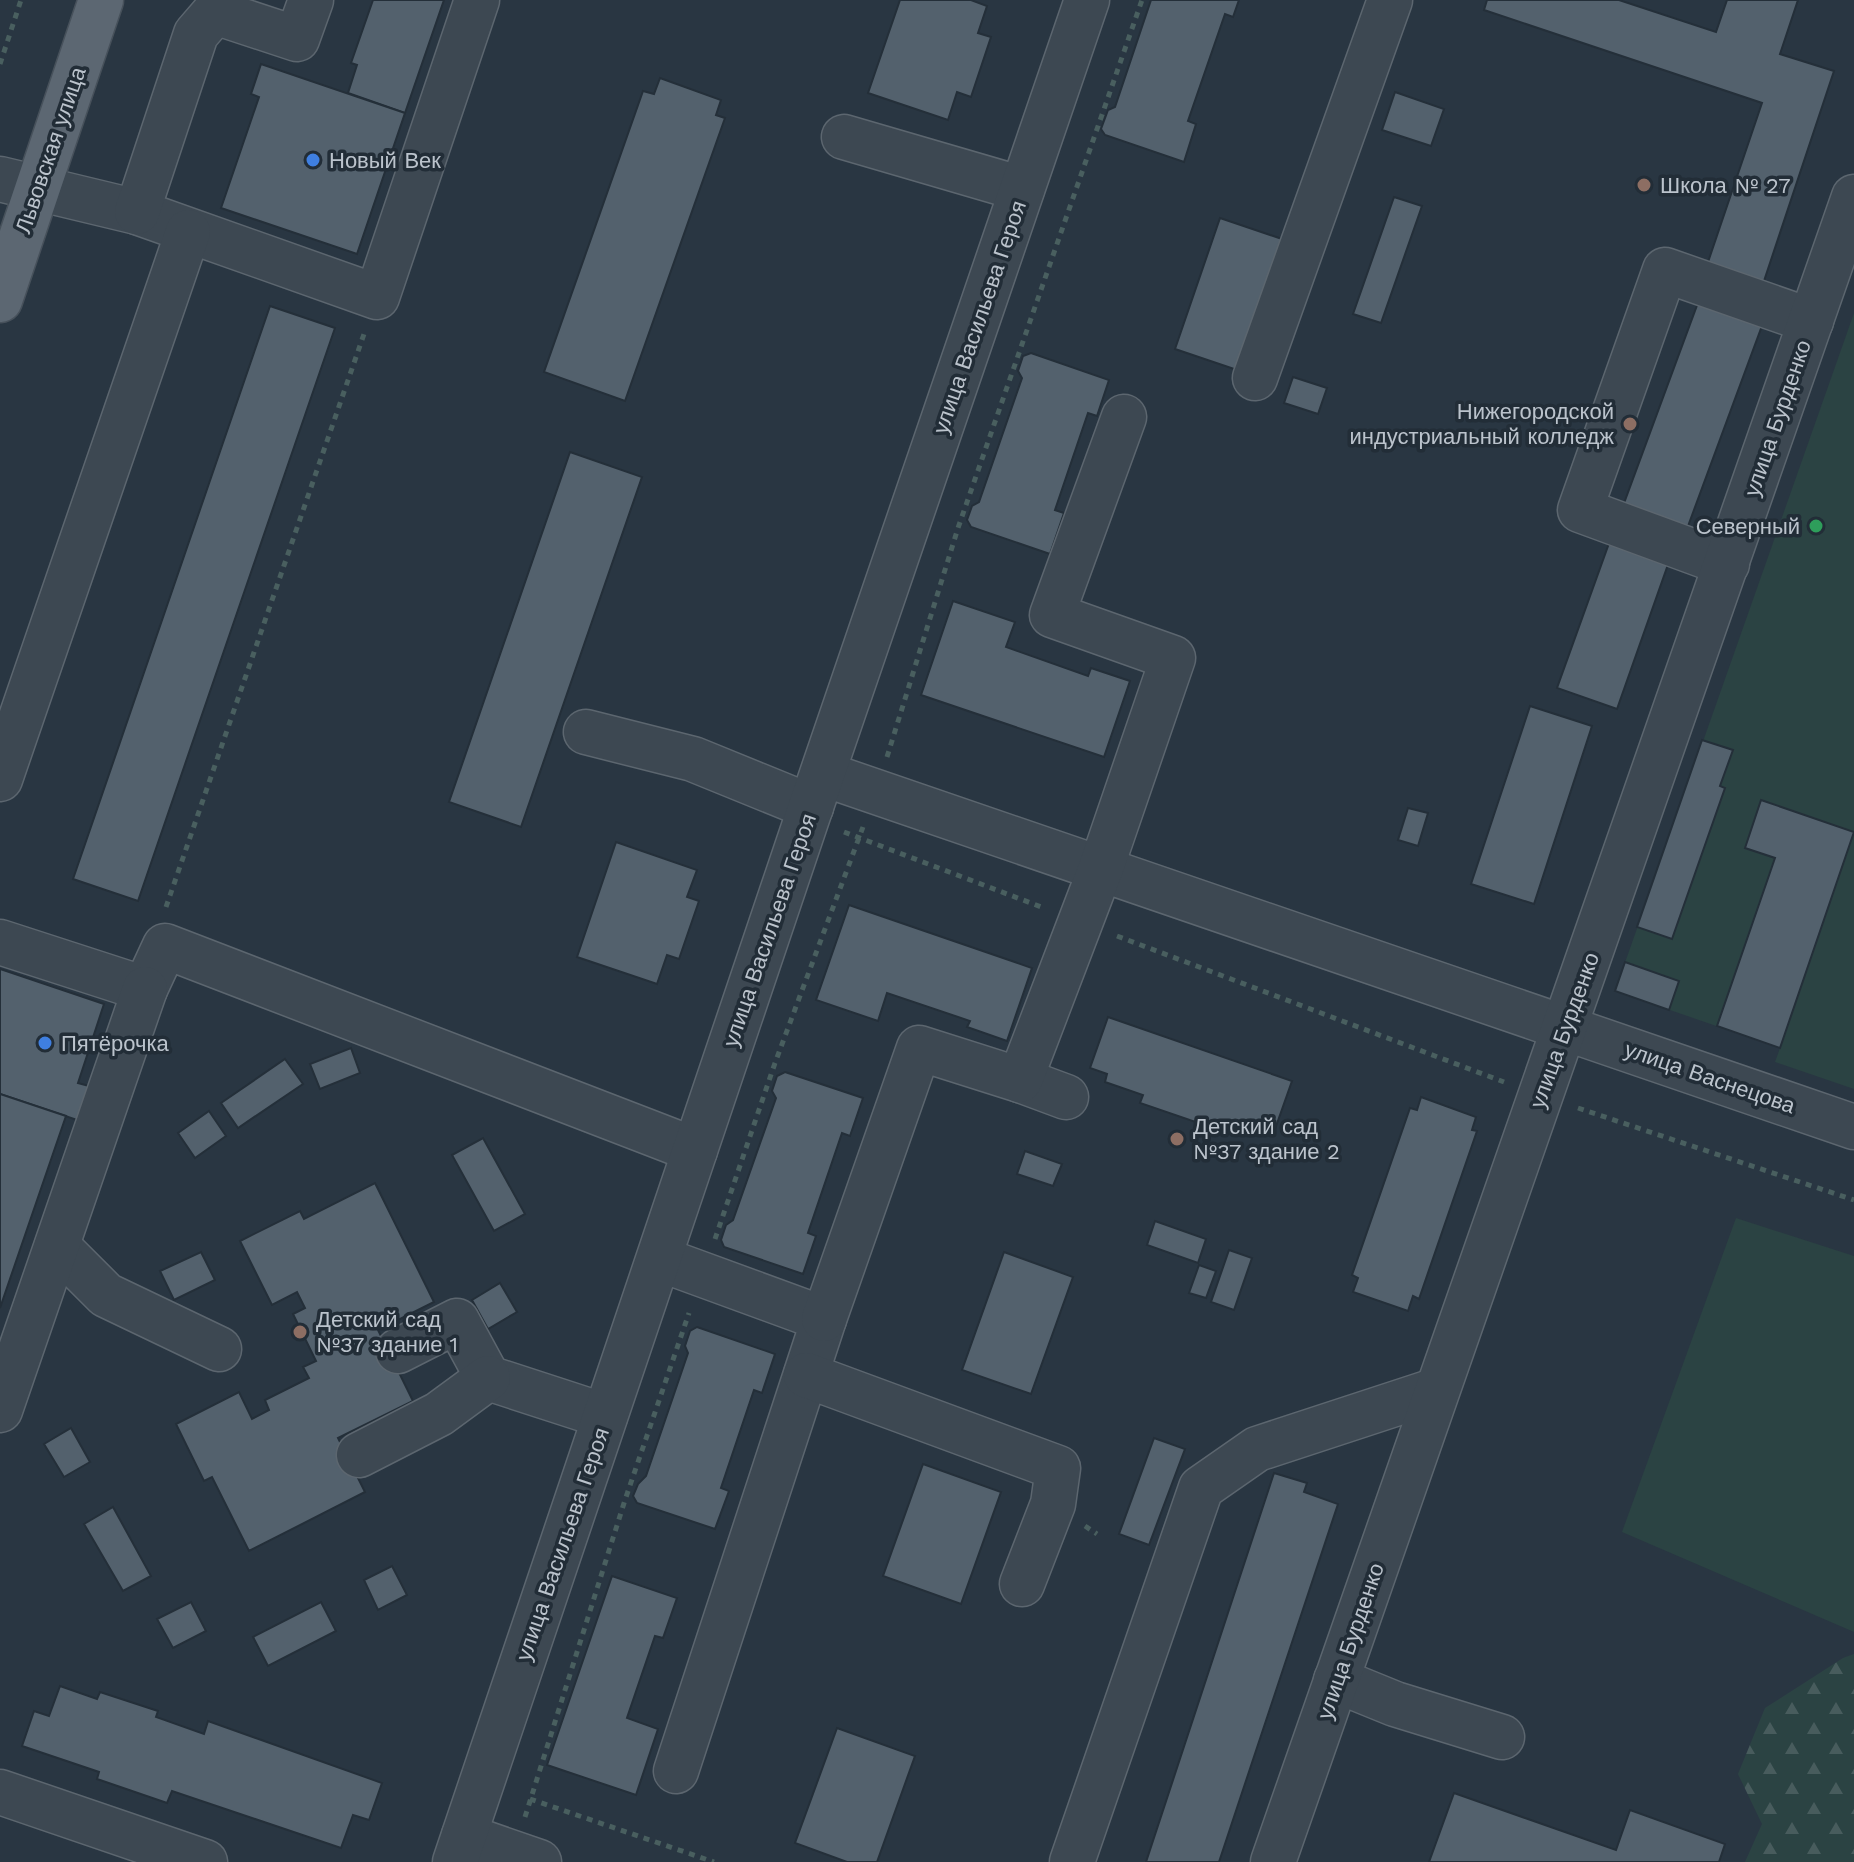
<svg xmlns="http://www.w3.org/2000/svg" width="1854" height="1862" viewBox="0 0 1854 1862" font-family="'Work Sans',sans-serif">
<defs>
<pattern id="forest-firs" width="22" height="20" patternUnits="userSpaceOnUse" patternTransform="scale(2)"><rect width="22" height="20" fill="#2b4343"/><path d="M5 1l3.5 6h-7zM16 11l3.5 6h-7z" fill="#485c5d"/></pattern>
</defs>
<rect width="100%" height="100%" fill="#293642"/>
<g fill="#2b4343">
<path d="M 1854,313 L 1854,1089 L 1775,1062 L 1780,1048 L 1615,991 Z"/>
<path d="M 1736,1218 L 1854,1256 L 1854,1632 L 1622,1532 Z"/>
</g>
<path fill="url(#forest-firs)" d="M 1854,1654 L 1854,1862 L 1745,1862 L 1762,1824 L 1738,1774 L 1765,1708 L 1843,1658 Z"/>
<g fill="#53616d" stroke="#242f39" stroke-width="2">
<path d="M 373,0 L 444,0 L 405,113 L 348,93 L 357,65 L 351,63 Z"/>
<path d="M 900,0 L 971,0 L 987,6 L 978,33 L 991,37 L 971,97 L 957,92 L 948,120 L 868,93 Z"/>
<path d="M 1151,0 L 1239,0 L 1233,17 L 1225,14 L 1188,121 L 1196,124 L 1184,162 L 1105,135 L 1101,129 L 1108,110 L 1115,107 Z"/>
<path d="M 1487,0 L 1619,0 L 1716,32 L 1727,0 L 1798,0 L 1780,54 L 1834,71 L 1763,284 L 1707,265 L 1762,103 L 1484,10 Z"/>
<path d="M 261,64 L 405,113 L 357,254 L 221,208 L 259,97 L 251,94 Z"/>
<path d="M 660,78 L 721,100 L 716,115 L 725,118 L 625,401 L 544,372 L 643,91 L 654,94 Z"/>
<path d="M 1395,92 L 1444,109 L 1431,146 L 1382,130 Z"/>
<path d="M 1394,197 L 1422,206 L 1381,323 L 1353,314 Z"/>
<path d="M 1220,218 L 1285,240 L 1240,371 L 1175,349 Z"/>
<path d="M 1699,300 L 1763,323 L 1684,537 L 1620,514 Z"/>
<path d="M 270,306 L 335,328 L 138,901 L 73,879 Z"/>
<path d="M 1031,353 L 1109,380 L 1097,416 L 1088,413 L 1055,510 L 1064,513 L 1050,554 L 971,527 L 967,520 L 972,506 L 979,502 L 1022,378 L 1018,371 L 1023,356 Z"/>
<path d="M 1293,377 L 1327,388 L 1318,414 L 1284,403 Z"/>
<path d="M 570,452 L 642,477 L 521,827 L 449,802 Z"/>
<path d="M 1612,535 L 1671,556 L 1617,709 L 1557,688 Z"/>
<path d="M 953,601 L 1015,622 L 1006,647 L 1088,676 L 1091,668 L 1130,681 L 1104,757 L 921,695 Z"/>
<path d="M 1530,706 L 1592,726 L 1534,904 L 1471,884 Z"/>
<path d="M 1702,740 L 1733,750 L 1720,786 L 1725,788 L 1672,939 L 1637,927 Z"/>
<path d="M 1761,800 L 1854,832 L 1780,1048 L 1717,1026 L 1775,858 L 1745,848 Z"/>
<path d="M 1408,808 L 1428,813 L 1418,846 L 1398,840 Z"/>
<path d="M 616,842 L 697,870 L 687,897 L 699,901 L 679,959 L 667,955 L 657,984 L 577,957 Z"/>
<path d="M 849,905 L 1032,968 L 1007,1041 L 967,1027 L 970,1021 L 887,993 L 878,1021 L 816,1000 Z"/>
<path d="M 1625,962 L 1679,981 L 1669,1010 L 1615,991 Z"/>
<path d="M 0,969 L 104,1004 L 78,1083 L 89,1086 L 77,1120 L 0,1094 Z"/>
<path d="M 1108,1017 L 1292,1081 L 1274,1132 L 1258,1127 L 1256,1134 L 1216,1120 L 1213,1128 L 1140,1103 L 1143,1095 L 1105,1082 L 1107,1074 L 1090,1068 Z"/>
<path d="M 351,1048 L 360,1073 L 320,1089 L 310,1064 Z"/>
<path d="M 285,1059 L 303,1084 L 238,1128 L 221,1103 Z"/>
<path d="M 785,1072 L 863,1098 L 850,1136 L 842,1133 L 808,1233 L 816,1236 L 803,1274 L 724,1247 L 721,1240 L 726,1225 L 733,1220 L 776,1098 L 772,1091 L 777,1076 Z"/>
<path d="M 0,1094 L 66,1116 L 0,1308 Z"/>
<path d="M 1421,1097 L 1476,1117 L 1472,1130 L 1477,1131 L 1419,1299 L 1413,1296 L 1408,1311 L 1353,1292 L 1358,1278 L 1352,1275 L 1410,1108 L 1417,1110 Z"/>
<path d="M 209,1111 L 226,1136 L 195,1158 L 178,1133 Z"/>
<path d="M 483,1138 L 525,1214 L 494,1231 L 452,1155 Z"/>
<path d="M 1025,1151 L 1062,1164 L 1053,1186 L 1017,1174 Z"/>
<path d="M 375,1183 L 434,1302 L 378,1330 L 413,1401 L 338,1438 L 365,1492 L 249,1551 L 212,1477 L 204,1481 L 176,1424 L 239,1392 L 252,1419 L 269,1410 L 265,1400 L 309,1378 L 303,1367 L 316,1361 L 293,1314 L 305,1308 L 297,1292 L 272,1305 L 240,1241 L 300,1211 L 304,1219 Z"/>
<path d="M 1155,1221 L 1206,1239 L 1198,1263 L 1147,1245 Z"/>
<path d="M 1229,1250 L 1252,1258 L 1234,1310 L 1211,1302 Z"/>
<path d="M 201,1252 L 215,1280 L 174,1300 L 160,1271 Z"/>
<path d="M 1004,1252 L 1073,1277 L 1031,1394 L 962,1370 Z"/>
<path d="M 1199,1265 L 1216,1271 L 1206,1298 L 1189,1293 Z"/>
<path d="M 500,1283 L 517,1312 L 488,1329 L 472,1300 Z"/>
<path d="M 697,1327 L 775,1354 L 762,1393 L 754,1390 L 721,1488 L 729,1491 L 715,1529 L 637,1503 L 633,1496 L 638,1484 L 646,1476 L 688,1353 L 685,1346 L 690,1331 Z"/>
<path d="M 71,1428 L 90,1462 L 64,1477 L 44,1444 Z"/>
<path d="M 1154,1438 L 1185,1449 L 1149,1545 L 1119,1534 Z"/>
<path d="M 923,1464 L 1001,1492 L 961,1604 L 883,1576 Z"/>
<path d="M 1274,1473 L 1307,1483 L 1304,1492 L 1338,1504 L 1219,1862 L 1146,1862 Z"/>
<path d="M 113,1507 L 151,1576 L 123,1591 L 84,1524 Z"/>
<path d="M 392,1566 L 407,1595 L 378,1610 L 364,1580 Z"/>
<path d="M 612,1576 L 677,1598 L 663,1638 L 655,1636 L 627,1718 L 658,1729 L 636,1795 L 547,1765 Z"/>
<path d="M 191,1602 L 206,1631 L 173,1648 L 157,1619 Z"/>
<path d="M 321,1602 L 336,1631 L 268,1666 L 253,1637 Z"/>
<path d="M 60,1686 L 97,1699 L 100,1692 L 158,1711 L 156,1717 L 204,1734 L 208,1721 L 382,1783 L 369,1820 L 353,1815 L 341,1848 L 172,1791 L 167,1803 L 97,1779 L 99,1772 L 22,1746 L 34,1711 L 49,1716 Z"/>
<path d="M 837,1728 L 915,1756 L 877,1862 L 847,1862 L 795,1843 Z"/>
<path d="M 1454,1793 L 1616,1850 L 1630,1810 L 1725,1844 L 1719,1862 L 1429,1862 Z"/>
</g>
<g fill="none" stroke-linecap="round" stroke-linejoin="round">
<defs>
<g id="minor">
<path d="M 844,137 L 1022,189"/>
<path d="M 0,179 L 137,212 L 377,297 L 477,0"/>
<path d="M 137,212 L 196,34 L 215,12 L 297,39 L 311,0"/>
<path d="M 1255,378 L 1390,0"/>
<path d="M 1727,564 L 1580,510 L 1665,270 L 1811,321"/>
<path d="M 586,732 L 693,759 L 811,807"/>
<path d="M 824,774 L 1854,1127"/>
<path d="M 0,779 L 188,232"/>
<path d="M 0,942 L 145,989 L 165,946 L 695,1150"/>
<path d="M 1020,1080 L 1066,1097"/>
<path d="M 57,1246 L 106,1295 L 219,1349"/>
<path d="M 660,1259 L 824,1319 L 676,1771"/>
<path d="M 824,1319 L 919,1048 L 1020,1080 L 1101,868 L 1173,658 L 1052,615 L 1124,417"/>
<path d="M 398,1351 L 457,1321 L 488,1378 L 605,1416"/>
<path d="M 806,1375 L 1058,1468 L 1053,1504 L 1022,1584"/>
<path d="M 0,1410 L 145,989"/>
<path d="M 359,1455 L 439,1414 L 488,1378"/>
<path d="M 1336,1680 L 1395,1704 L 1502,1737"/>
<path d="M 0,1792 L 205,1862"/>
<path d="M 464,1836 L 539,1862"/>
<path d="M 455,1862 L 806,821 L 1087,0"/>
<path d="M 1072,1862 L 1201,1488 L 1257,1449 L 1437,1390"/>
<path d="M 1273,1862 L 1854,197"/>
</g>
<path id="major" d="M 0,300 L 101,0"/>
</defs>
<use href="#minor" stroke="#5c666f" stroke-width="47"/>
<use href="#major" stroke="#47515b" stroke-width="47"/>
<g stroke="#495f5f" stroke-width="5" stroke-dasharray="6 6" stroke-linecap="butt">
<path d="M 0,64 L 21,0"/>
<path d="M 887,757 L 958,528 L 1142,0"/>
<path d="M 844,832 L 1044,908"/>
<path d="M 166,907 L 364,334"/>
<path d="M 1117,936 L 1504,1082"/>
<path d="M 1578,1108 L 1854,1200"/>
<path d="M 715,1239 L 775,1063 L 863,827"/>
<path d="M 1085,1526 L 1097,1534"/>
<path d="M 530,1799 L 714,1862"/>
<path d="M 525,1817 L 625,1500 L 689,1313"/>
</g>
<use href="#minor" stroke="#3d4852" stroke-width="44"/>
<use href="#major" stroke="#5c6772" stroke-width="44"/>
</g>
<g fill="#3f7fe0" stroke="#222d37" stroke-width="3">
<circle cx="313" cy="160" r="8"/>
<circle cx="45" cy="1043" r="8"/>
</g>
<g fill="#8d6e63" stroke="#222d37" stroke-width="3">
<circle cx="1644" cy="185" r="8"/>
<circle cx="1630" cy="424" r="8"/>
<circle cx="1177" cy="1139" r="8"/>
<circle cx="300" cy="1332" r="8"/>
</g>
<circle fill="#2e9e5b" stroke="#222d37" stroke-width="3" cx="1816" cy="526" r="8"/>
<g text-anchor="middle" stroke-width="7" stroke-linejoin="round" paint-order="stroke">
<g font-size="22" fill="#bbc3cc" stroke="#222d37">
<text transform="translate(50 150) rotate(-71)" y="8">Львовская улица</text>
<text transform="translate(979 317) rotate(-71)" y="8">улица Васильева Героя</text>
<text transform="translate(1777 418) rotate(-71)" y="8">улица Бурденко</text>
<text transform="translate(769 930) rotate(-71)" y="8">улица Васильева Героя</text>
<text transform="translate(1564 1030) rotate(-70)" y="8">улица Бурденко</text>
<text transform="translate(1710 1077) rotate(19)" y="8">улица Васнецова</text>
<text transform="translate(562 1544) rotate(-71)" y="8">улица Васильева Героя</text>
<text transform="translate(1350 1641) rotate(-71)" y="8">улица Бурденко</text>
</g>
<g font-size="22" fill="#bbc3cc" stroke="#222d37" text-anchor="start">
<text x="329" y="168">Новый Век</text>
<text x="1660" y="193">Школа № 27</text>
<text x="1614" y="419" text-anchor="end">Нижегородской<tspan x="1614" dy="25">индустриальный колледж</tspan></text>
<text x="1800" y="534" text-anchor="end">Северный</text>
<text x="61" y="1051">Пятёрочка</text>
<text x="1193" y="1134">Детский сад<tspan x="1193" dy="25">№37 здание 2</tspan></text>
<text x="316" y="1327">Детский сад<tspan x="316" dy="25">№37 здание 1</tspan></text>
</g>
</g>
</svg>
